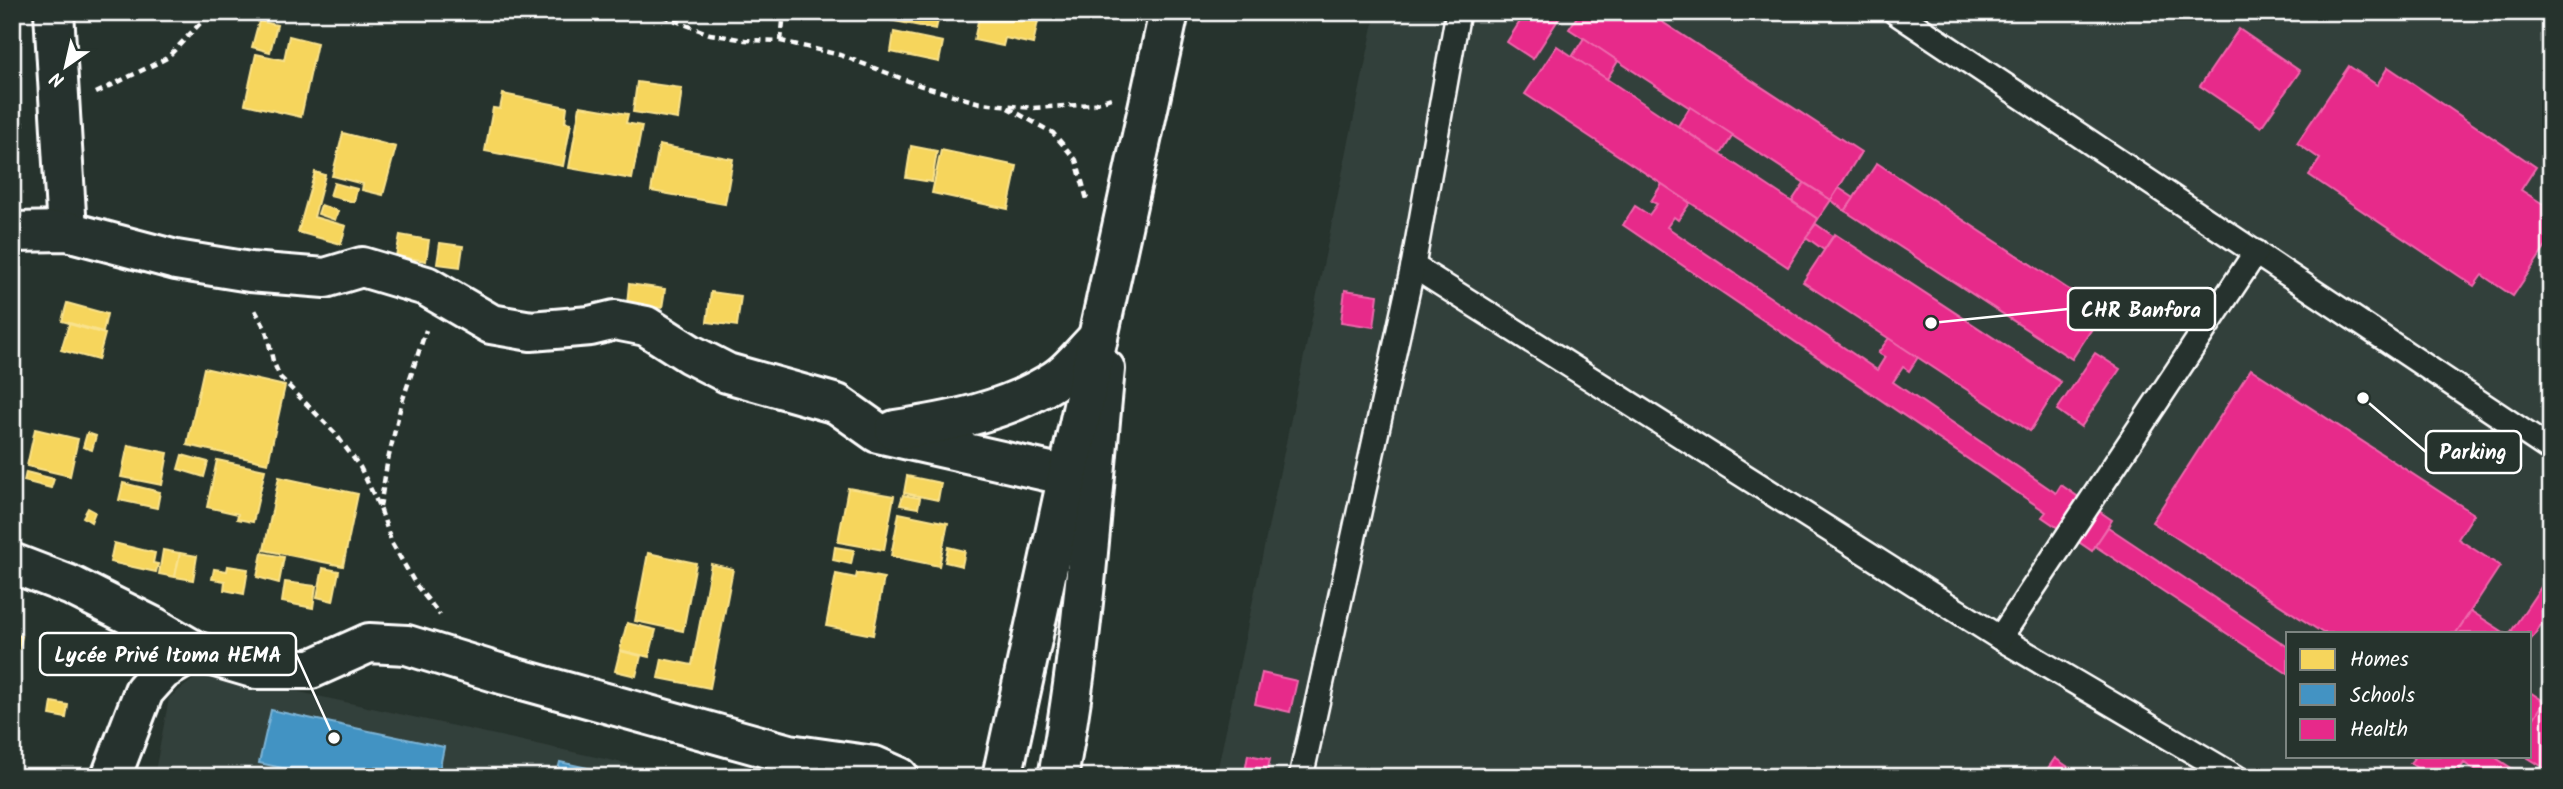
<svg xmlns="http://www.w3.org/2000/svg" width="2563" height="789" viewBox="0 0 2563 789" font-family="Kalam,sans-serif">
<rect width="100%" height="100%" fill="#26332d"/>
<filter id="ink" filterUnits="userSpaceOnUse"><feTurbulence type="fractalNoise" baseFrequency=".0143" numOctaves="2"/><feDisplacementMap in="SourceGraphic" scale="14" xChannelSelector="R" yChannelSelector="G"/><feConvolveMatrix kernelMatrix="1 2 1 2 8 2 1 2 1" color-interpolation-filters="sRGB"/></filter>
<g filter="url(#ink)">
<g fill="#333f3a" fill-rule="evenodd">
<path d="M 1376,12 L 2551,12 L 2551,777 L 1216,777 ZM 2288,633 L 2530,633 L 2530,756 L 2288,756 Z"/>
<path d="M 204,671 L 687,777 L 154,777 L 169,698 Z"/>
</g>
<g fill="#f6d55c" stroke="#f9e28d" stroke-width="2">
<path d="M 885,12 L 960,12 L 959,20 L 939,16 L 936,29 L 884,19 Z"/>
<path d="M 980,12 L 1040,12 L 1033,44 L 1005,38 L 1003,46 L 974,40 Z"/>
<path d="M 259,21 L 277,25 L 270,52 L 252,47 Z"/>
<path d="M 894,32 L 943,42 L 939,62 L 891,52 Z"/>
<path d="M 289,36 L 317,43 L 301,117 L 245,104 L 256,54 L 284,60 Z"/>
<path d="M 637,82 L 682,88 L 678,119 L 633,112 Z"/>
<path d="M 503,94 L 567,107 L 565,122 L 571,123 L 563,166 L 485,151 L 493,108 L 500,109 Z"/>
<path d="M 580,106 L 628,114 L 626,123 L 642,126 L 632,179 L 569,168 Z"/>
<path d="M 343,133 L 396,147 L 383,195 L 362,190 L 363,184 L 332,176 Z"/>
<path d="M 659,145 L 733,159 L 725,204 L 651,191 Z"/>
<path d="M 911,146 L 937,151 L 932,182 L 906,178 Z"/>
<path d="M 941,150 L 1017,166 L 1008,209 L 932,193 Z"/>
<path d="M 315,172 L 325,175 L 314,217 L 346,226 L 341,244 L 298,232 Z"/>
<path d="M 334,183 L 357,189 L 354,202 L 330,196 Z"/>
<path d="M 321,205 L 338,211 L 335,220 L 318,214 Z"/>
<path d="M 400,235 L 429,240 L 426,261 L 396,256 Z"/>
<path d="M 440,243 L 463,246 L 460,267 L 437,264 Z"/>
<path d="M 629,284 L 665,289 L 662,308 L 627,304 Z"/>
<path d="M 711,292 L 741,296 L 737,326 L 707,322 Z"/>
<path d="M 67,303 L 107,314 L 103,332 L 62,321 Z"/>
<path d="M 69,324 L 105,334 L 98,360 L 61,350 Z"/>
<path d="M 204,368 L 285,386 L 268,463 L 187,445 Z"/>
<path d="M 35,429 L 78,439 L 70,476 L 27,466 Z"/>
<path d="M 87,433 L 96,436 L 92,450 L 83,447 Z"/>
<path d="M 128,445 L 168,453 L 162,485 L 121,477 Z"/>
<path d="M 182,455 L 208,462 L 204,477 L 178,469 Z"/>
<path d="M 217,460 L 265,470 L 253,522 L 237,519 L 238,514 L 207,507 Z"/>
<path d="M 26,472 L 54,479 L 51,488 L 24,481 Z"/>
<path d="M 907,476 L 941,483 L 938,500 L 904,493 Z"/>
<path d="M 279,477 L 358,494 L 343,566 L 264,550 Z"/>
<path d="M 123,483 L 160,492 L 157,508 L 119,500 Z"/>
<path d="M 848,488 L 894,496 L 884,550 L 838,542 Z"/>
<path d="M 903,495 L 920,498 L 918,508 L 900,505 Z"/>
<path d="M 88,508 L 95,512 L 91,522 L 83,517 Z"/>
<path d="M 899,513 L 948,523 L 939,566 L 891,556 Z"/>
<path d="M 114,543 L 155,553 L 153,563 L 158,564 L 156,572 L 110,562 Z"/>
<path d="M 835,547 L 854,550 L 851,564 L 833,560 Z"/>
<path d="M 948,547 L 965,551 L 962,566 L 945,562 Z"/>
<path d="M 163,550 L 180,553 L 175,577 L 159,574 Z"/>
<path d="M 180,553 L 197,556 L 193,580 L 175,577 Z"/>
<path d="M 262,553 L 284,557 L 279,583 L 257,577 Z"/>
<path d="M 648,553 L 696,563 L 683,631 L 635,621 Z"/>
<path d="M 711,564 L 733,569 L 710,688 L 658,678 L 662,659 L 692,665 Z"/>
<path d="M 228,566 L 248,569 L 244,594 L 224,590 L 225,581 L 212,579 L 214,569 L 227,571 Z"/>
<path d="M 323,568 L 339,571 L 333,601 L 317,597 Z"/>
<path d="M 857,573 L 884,578 L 873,635 L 826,626 L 836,574 L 856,578 Z"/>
<path d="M 285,582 L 316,586 L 313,608 L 282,602 Z"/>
<path d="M 627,623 L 656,630 L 649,657 L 620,650 Z"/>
<path d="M 12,634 L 22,636 L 12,679 Z"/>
<path d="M 620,651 L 641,656 L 636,676 L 615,671 Z"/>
<path d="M 52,702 L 68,705 L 66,718 L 50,715 Z"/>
</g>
<g fill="#4393c3" stroke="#7bb3d5" stroke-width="2">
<path d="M 271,710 L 444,747 L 438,777 L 324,777 L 259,763 Z"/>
<path d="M 560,762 L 629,777 L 556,777 Z"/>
</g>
<g fill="#e7298a" stroke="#ee69ad" stroke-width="2">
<path d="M 1526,12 L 1563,12 L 1533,59 L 1507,42 Z"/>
<path d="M 1580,12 L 1647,12 L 1861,152 L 1831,200 L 1569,29 Z"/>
<path d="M 2239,29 L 2300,71 L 2261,127 L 2200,86 Z"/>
<path d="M 1584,38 L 1618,61 L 1607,79 L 1572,57 Z"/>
<path d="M 1557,46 L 1818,219 L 1788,267 L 1525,94 Z"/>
<path d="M 2349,66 L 2377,85 L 2388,67 L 2536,167 L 2521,190 L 2551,209 L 2551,239 L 2513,296 L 2482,275 L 2474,286 L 2309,175 L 2320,159 L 2297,143 Z"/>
<path d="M 1690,107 L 1733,135 L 1721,154 L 1678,126 Z"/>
<path d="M 1877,163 L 2103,312 L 2072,359 L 1845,211 Z"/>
<path d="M 1804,183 L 1831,200 L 1818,219 L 1792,201 Z"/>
<path d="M 1662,184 L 1690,203 L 1678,220 L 1674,217 L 1667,227 L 1877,370 L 1885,357 L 1878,353 L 1889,338 L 1918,357 L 1909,371 L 1903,367 L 1893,382 L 2056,493 L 2061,485 L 2112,520 L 2092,551 L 2042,517 L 2046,512 L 1623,225 L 1635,206 L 1649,215 L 1657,204 L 1651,201 Z"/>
<path d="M 1839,188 L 1854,198 L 1845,211 L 1831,200 Z"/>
<path d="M 1816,224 L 1833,236 L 1824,250 L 1806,237 Z"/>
<path d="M 1835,234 L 2061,382 L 2030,431 L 1803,282 Z"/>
<path d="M 1345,290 L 1378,295 L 1374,327 L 1341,322 Z"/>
<path d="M 2095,353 L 2120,369 L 2081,427 L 2057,410 Z"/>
<path d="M 2251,369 L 2474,514 L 2458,539 L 2500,566 L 2456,633 L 2323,633 L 2152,522 Z"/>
<path d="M 2108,527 L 2288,647 L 2288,674 L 2095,546 Z"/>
<path d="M 2551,572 L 2551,610 L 2530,641 L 2530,633 L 2510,633 Z"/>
<path d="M 2471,611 L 2505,633 L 2456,633 Z"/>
<path d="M 1262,673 L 1297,681 L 1290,712 L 1255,704 Z"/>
<path d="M 2530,692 L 2545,702 L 2533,720 L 2530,718 Z"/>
<path d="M 2551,692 L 2551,772 L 2525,756 L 2530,756 L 2530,724 Z"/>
<path d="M 1248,755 L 1270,759 L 1266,777 L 1244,777 Z"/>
<path d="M 2411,756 L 2493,756 L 2525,777 L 2485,777 L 2464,763 L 2455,777 L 2417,777 L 2421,771 L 2410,763 L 2414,758 Z"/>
<path d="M 2055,758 L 2083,777 L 2042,777 Z"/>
</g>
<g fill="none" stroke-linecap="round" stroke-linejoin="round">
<defs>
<g id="lane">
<path d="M 1895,12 L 2551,450"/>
<path d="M 1413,266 L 2000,638 L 2236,777"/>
<path d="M 2000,638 L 2256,252"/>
<path d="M 1301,777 L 1413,266 L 1458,12"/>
</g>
<g id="street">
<path d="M 54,12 L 67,231"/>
<path d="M 12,232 L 67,231 L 176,260 L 250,272 L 325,278 L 362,267 L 426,286 L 491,324 L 531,331 L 590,326 L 615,320 L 646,326 L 690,354 L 727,373 L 837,404 L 878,433 L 1068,476"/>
<path d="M 895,430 C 950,422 1007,411 1055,380 C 1071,370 1084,351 1098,338"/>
<path d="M 12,563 L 72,586 L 154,627 L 195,651 L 256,669 L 311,669 L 369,643 L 407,645 L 505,675 L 789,754 L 874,766 L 899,777"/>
<path d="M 111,777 L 144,691 L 162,671 L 195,651"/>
<path d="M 1058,777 C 1084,641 1091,506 1105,369"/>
</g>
<path id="secondary" d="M 1002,777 L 1169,12"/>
</defs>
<use href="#lane" stroke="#fff" stroke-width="28"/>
<use href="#street" stroke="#fff" stroke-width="44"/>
<use href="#secondary" stroke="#fff" stroke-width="44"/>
<g stroke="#fff" stroke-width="4.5" stroke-dasharray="7 5" stroke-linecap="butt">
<path d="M 652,12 L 710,34 L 745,40 L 781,41 L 840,55 L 919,85 L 980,103 L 1033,108 L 1094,104 L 1111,98"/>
<path d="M 781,41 L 784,12"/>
<path d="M 96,93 L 167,58 L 211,12"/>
<path d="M 1008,108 L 1053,133 L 1076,160 L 1088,203"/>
<path d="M 12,128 L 24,124"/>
<path d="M 255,310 L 266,330 L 273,361 L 280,377 L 335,433 L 360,467 L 380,508 L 392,543 L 416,585 L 440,615"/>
<path d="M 380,507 L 387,464 L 401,405 L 426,330"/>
</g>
<use href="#lane" stroke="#26332d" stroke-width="23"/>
<use href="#street" stroke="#26332d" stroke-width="38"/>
<use href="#secondary" stroke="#26332d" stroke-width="38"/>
</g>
</g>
<path fill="none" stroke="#fff" stroke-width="2.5" d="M1931 323L2068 309M2363 398L2426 452M334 738L296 654"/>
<g fill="#fff" stroke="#26332d" stroke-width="2.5">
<circle cx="1931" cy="323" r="7"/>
<circle cx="2363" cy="398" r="7"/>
<circle cx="334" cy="738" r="7"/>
</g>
<g fill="#26332d" stroke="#fff" stroke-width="2.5">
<rect x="2068" y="288" width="147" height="42" rx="7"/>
<rect x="2426" y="431" width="95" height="42" rx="7"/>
<rect x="40" y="633" width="256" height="42" rx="7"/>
</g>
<g font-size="21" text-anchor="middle" font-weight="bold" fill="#fff">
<text x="2141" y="317">CHR Banfora</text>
<text x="2473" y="459">Parking</text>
<text x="168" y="662">Lycée Privé Itoma HEMA</text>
</g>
<rect width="2563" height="789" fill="none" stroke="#26332d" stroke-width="42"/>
<rect x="21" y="21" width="2521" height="747" fill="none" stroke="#fff" stroke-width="2.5" filter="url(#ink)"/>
<rect x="2286" y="632" width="245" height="126" fill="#26332d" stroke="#7d8581" stroke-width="2"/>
<rect x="2300" y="649" width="35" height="21" fill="#f6d55c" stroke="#7d8581" stroke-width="2"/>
<text x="2350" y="666" font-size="21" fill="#ffffff">Homes</text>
<rect x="2300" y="684" width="35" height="21" fill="#4393c3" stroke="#7d8581" stroke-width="2"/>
<text x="2350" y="702" font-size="21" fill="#ffffff">Schools</text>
<rect x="2300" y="719" width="35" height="21" fill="#e7298a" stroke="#7d8581" stroke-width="2"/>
<text x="2350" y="736" font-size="21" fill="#ffffff">Health</text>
<g transform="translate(66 66) rotate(214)" stroke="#26332d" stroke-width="5" paint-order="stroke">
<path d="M0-5L12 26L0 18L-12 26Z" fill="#ffffff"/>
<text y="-10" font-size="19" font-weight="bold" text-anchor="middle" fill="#ffffff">N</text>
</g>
</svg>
